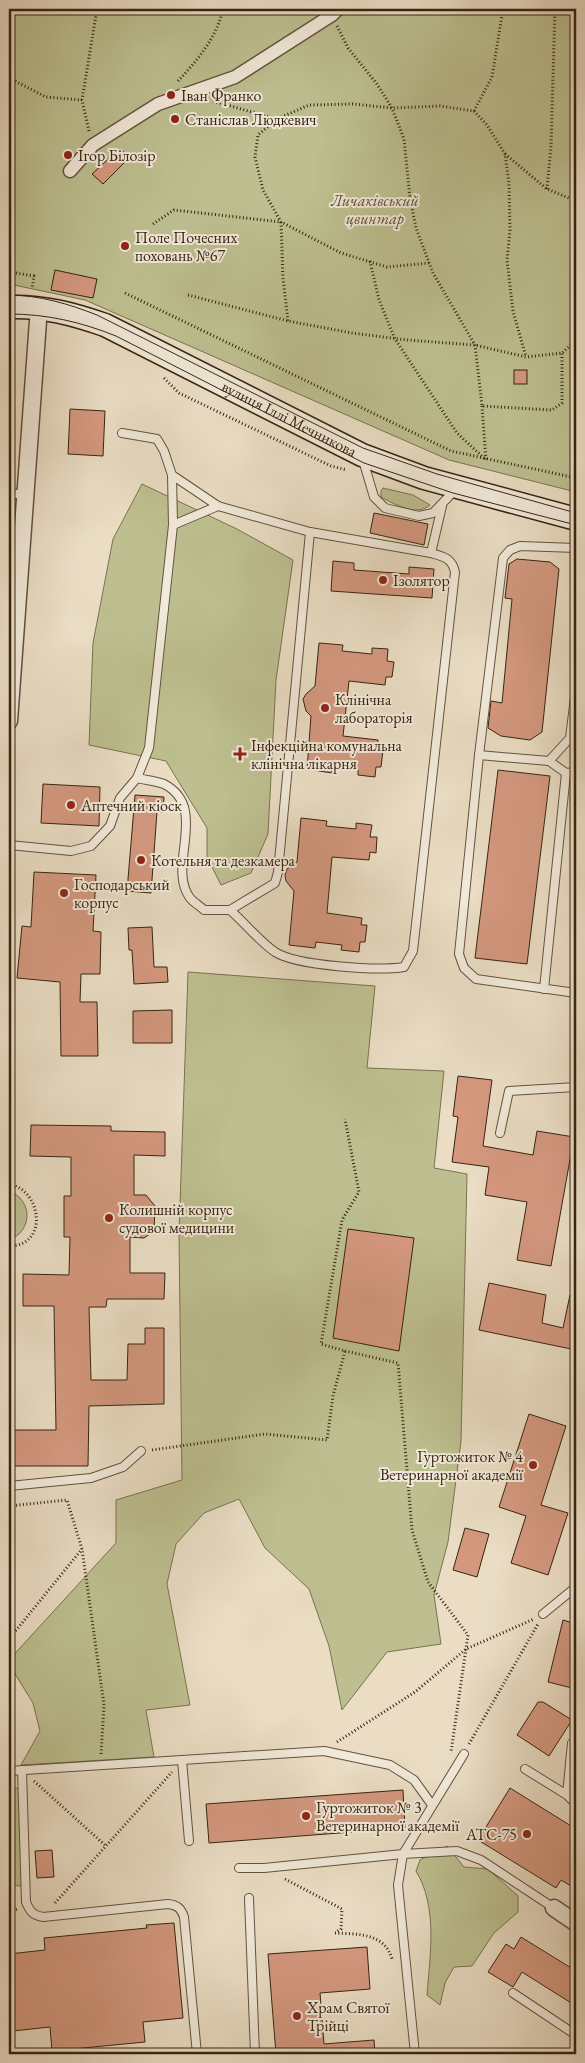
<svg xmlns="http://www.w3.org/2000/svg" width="585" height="2063" viewBox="0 0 585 2063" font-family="'EB Garamond',serif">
<rect width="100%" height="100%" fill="#eaddc4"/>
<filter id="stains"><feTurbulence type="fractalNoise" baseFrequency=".004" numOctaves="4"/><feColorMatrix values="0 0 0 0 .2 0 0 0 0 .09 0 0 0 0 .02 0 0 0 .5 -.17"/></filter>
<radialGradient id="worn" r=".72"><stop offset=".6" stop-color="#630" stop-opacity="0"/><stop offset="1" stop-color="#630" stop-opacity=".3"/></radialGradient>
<g fill="#bdbf90" stroke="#7a7250">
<path d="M 9,9 L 576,9 L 576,492 L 449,460 L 85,300 L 9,284 Z"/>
<path d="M 142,484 L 237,529 L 293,560 L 276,680 L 268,834 L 251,873 L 221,885 L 207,857 L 207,828 L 166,761 L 89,745 L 93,643 L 113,539 Z"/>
<path d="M 383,488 L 413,495 L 430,505 C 417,517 394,504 381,497 L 381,491 Z"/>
<path d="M 188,972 L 375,986 L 367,1068 L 444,1071 L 434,1168 L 467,1174 L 461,1441 L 448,1542 L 434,1595 L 441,1644 L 387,1652 L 342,1710 L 329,1646 L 309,1589 L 265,1548 L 239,1499 L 204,1513 L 176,1544 L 167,1584 L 190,1705 L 146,1710 L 154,1757 L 21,1765 L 40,1731 L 33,1703 L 9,1664 L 9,1660 L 116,1543 L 116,1500 L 182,1480 L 179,1234 Z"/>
<path d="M 9,1191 C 33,1200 33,1231 9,1240 Z"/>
<path d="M 19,1788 L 25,1887 L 9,1884 L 9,1789 Z"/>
<path d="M 447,1846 L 464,1867 L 488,1869 L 518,1896 L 518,1912 L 494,1933 L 472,1966 L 454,1967 L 445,1983 L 440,2005 L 427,1995 C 430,1955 438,1907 416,1871 L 420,1860 Z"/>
</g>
<g fill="#d4987f" stroke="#362410">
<path d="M 120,148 L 129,158 L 103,184 L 92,174 Z"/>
<path d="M 55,270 L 97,279 L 93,298 L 51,290 Z"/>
<rect x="514" y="370" width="13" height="14"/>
<path d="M 70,409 L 105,411 L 103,456 L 68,454 Z"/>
<path d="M 374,513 L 428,524 L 424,545 L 370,533 Z"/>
<path d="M 517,559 L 550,562 L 559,569 L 542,732 L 530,740 L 501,736 L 488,728 L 491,701 L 502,703 L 512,599 L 505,598 L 509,564 Z"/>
<path d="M 333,561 L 354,563 L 354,570 L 409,574 L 409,567 L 434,569 L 432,598 L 331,591 Z"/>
<path d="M 319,643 L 343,645 L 342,651 L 372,654 L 372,648 L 388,649 L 387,661 L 394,662 L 392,677 L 386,677 L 385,685 L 349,681 L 343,736 L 378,740 L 377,750 L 383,750 L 381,767 L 376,767 L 375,777 L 358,775 L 358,769 L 332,766 L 332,773 L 307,769 L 311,716 L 306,711 L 303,699 L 306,694 L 315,686 Z"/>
<path d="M 498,770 L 550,776 L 527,964 L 475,958 Z"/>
<path d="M 43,784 L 100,787 L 99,826 L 41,823 Z"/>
<path d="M 135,795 L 164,797 L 163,812 L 157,812 L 151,893 L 127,891 Z"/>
<path d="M 301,818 L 327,821 L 326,826 L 356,829 L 356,823 L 372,825 L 370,837 L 377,837 L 376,853 L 370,852 L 369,860 L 332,857 L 327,913 L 362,918 L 361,925 L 367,925 L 365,942 L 360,942 L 359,952 L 341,950 L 342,945 L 316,942 L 315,948 L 289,945 L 294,891 L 286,881 L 285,875 L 287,869 L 297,862 Z"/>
<path d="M 34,872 L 96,875 L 93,931 L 101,932 L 100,974 L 81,974 L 80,1002 L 97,1002 L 98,1056 L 61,1056 L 60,982 L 17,978 L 22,926 L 31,927 Z"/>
<path d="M 152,927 L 154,967 L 167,967 L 168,982 L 134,984 L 132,950 L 129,950 L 128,928 Z"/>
<path d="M 172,1010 L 172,1043 L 133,1043 L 133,1011 Z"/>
<path d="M 458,1076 L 492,1080 L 483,1146 L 533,1155 L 537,1131 L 574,1137 L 551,1266 L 517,1260 L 527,1202 L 485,1195 L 489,1167 L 452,1162 L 458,1117 L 453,1116 Z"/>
<path d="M 31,1125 L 111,1126 L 111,1131 L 165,1132 L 165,1156 L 134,1155 L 134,1195 L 146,1195 L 155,1206 L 154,1231 L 144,1238 L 130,1237 L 130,1273 L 165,1273 L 164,1299 L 107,1299 L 106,1307 L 89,1307 L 91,1380 L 127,1380 L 128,1344 L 145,1344 L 145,1328 L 164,1328 L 164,1404 L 89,1406 L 88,1466 L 13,1466 L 13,1430 L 56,1430 L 54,1306 L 23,1306 L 23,1274 L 69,1275 L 70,1237 L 64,1237 L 64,1196 L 71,1196 L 71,1157 L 30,1156 Z"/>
<path d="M 348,1229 L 414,1238 L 399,1351 L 333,1338 Z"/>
<path d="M 489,1283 L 546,1295 L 542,1323 L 563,1328 L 570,1295 L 576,1295 L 576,1350 L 479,1330 Z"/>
<path d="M 529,1414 L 566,1426 L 541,1505 L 568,1513 L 548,1575 L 511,1563 L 526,1516 L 499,1507 Z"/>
<path d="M 465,1528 L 489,1534 L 477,1577 L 453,1570 Z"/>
<path d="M 563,1620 L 576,1624 L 576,1689 L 548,1682 Z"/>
<path d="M 538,1702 L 543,1702 L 572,1720 L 549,1756 L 517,1735 Z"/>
<path d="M 510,1788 L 576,1829 L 576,1889 L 561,1880 L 556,1888 L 478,1840 Z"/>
<path d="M 403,1790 L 405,1828 L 209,1843 L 206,1804 Z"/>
<path d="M 52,1850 L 54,1877 L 37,1878 L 35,1851 Z"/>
<path d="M 174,1923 L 183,2018 L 143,2022 L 145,2042 L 52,2051 L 50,2027 L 13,2031 L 9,1991 L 9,1954 L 45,1950 L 44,1938 L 147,1928 L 146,1925 Z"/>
<path d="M 521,1937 L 576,1971 L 576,2006 L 522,1972 L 513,1987 L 488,1972 L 506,1944 L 514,1949 Z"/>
<path d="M 367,1947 L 370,1989 L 320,1993 L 324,2044 L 374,2040 L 375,2054 L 276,2054 L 268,1954 Z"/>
</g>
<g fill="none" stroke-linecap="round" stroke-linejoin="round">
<defs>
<g id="service">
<path d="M 122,433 L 157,439 L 164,451 L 172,475 L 173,525 L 149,748 L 137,778 C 145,780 156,781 164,784 C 210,808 166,866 190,898 C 193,902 200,906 204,910 L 230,910 C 245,923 259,941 275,952 C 297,966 378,971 404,967 L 413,951 L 455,572 C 452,558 444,557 431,553 L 310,532 L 218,506 L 172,475"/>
<path d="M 363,460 L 374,497 L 385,508 L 419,516 L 433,513 L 455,490"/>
<path d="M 9,494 L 25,494"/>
<path d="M 173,525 L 218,506"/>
<path d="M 576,548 L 520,546 L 510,550 L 503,558 L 479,755 L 459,954 L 464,968 L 476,979 L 576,993"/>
<path d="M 431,553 L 442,506"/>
<path d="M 479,755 L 549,761 L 566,773 L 576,772"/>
<path d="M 549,761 L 570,738 L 576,689"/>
<path d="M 9,845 L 71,851 L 91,846 L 110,826 L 120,798 L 137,778"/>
<path d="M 230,910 L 275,883 L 278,872 L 310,532"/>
<path d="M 544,989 L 566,773"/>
<path d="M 500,1133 L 509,1091 L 576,1087"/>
<path d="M 9,1486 L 91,1478 L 123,1467 L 141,1451"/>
<path d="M 543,1614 L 576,1587"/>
<path d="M 182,1760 L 324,1751 L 390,1765 L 414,1780 L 432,1805"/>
<path d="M 525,1769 L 567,1795 L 576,1804"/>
<path d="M 22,1770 L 26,1902 C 30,1912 33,1915 43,1917 L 168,1904 C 177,1905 181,1908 184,1917 L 197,2054"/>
<path d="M 9,1771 L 182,1760 L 189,1841"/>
<path d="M 567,1795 L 572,1743"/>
<path d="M 239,1868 L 264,1868 L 403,1854 L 457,1851 L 481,1860 L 554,1908"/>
<path d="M 249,1898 L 255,2054"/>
<path d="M 513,1993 L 576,2035"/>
<path d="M 415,2054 L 398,1885 L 403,1854 L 464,1754"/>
</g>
<path id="pedestrian" d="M 70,171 L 93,145 L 158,104 L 235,77 L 332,15 L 338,9"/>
<g id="minor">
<path d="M 9,721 L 39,307"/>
<path d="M 554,1908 L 576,1923"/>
</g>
<g id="secondary">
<path id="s1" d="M 9,307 C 44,306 73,314 105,325 L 362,455 L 424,478 L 576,519"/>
</g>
</defs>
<use href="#service" stroke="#63523d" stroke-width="10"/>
<use href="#pedestrian" stroke="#63523d" stroke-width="15"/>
<use href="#minor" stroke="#63523d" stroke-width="19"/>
<use href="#secondary" stroke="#362410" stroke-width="25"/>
<g stroke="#362410" stroke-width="3" stroke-dasharray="1 2.5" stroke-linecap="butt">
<path d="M 337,26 L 348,48 L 377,84 L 392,108 L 404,139 L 410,198 L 416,228 L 433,273 L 475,345 L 482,406 L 552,410 L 562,403 L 562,353"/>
<path d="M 9,78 L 46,97 L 82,100"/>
<path d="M 178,81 C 197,61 217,37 223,9"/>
<path d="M 213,101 L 276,119"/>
<path d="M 474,111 L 492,77 L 503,9"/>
<path d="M 89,131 L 82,100 L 97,9"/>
<path d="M 505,154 L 547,189 L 576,201"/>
<path d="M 547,189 L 551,146 L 555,9"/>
<path d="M 153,224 L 174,210 L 281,222 L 283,278 L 288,321"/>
<path d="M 370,261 L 379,300 L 395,339 L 457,433 L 486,460"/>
<path d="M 429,263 L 387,267 L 341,253 L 281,222 L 263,190 L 255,157 L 258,135 L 277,119 L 309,105 L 353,104 L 392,108 L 440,106 L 474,111 L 487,125 L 505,154 L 509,183 L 510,230 L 507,260 L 513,311 L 526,357"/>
<path d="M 9,272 L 34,276 L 32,289"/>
<path d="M 125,293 L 451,451 L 576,478"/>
<path d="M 188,295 L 288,321 L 352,333 L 407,340 L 475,345 L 526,357 L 562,353 L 576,340"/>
<path d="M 164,378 L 179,393 L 331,466 L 347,470"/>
<path d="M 482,406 L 486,460"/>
<path d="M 9,1184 C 42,1190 49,1246 9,1246"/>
<path d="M 345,1351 L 398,1363 L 412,1530 L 428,1582 L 468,1635 L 451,1752"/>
<path d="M 152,1450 L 265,1434 L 327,1440 L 333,1396 L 345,1351 L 321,1344 L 342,1220 L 359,1192 L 345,1119"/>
<path d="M 9,1506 L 67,1500 L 82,1549 L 104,1705 L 101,1755"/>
<path d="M 9,1639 L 82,1549"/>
<path d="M 337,1742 L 415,1692 L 466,1649 L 534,1619"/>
<path d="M 469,1744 L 538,1624"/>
<path d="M 34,1781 L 106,1846"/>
<path d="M 285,1879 L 342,1909 L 341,1929 L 336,1932"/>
<path d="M 55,1903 L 172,1772"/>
<path d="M 9,1911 L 18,1909"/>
<path d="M 335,1933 C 357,1934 385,1933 392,1959"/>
</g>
<use href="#service" stroke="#f1e9d9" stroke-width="8"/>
<use href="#pedestrian" stroke="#f1e9d9" stroke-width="12"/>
<use href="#minor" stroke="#f1e9d9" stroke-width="16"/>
<use href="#secondary" stroke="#f1e9d9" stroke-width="22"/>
<g stroke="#362410" stroke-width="1">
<path d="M 9,295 C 39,295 69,304 97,315 L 363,448 L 437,474 L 576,513"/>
<path d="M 9,314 C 47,314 81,322 116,336 L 364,463 L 453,493 L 576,525"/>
</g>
</g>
<g fill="#8f2418" stroke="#f1e9d9" stroke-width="2">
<circle cx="171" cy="95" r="5"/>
<circle cx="175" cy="119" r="5"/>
<circle cx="68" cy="155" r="5"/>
<circle cx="125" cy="246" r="5"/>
<circle cx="383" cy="580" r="5"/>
<circle cx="325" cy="708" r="5"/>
<path d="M237.5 746.5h5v5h5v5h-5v5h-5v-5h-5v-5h5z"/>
<circle cx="71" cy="805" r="5"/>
<circle cx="141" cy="860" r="5"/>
<circle cx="64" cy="893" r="5"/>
<circle cx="109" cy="1218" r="5"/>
<circle cx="533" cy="1465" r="5"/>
<circle cx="306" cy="1816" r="5"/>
<circle cx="527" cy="1834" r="5"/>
<circle cx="297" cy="2016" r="5"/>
</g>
<g text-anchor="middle" stroke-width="4" stroke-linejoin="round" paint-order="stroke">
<g font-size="16" fill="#362410" stroke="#f1e9d9" text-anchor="start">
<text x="181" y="101">Іван Франко</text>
<text x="185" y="125">Станіслав Людкевич</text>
<text x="78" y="161">Ігор Білозір</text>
<text x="135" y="243">Поле Почесних<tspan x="135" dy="18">поховань №67</tspan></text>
<text x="393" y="586">Ізолятор</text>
<text x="335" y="705">Клінічна<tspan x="335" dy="18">лабораторія</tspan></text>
<text x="251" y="751">Інфекційна комунальна<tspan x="251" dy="18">клінічна лікарня</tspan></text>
<text x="81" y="811">Аптечний кіоск</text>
<text x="151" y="866">Котельня та дезкамера</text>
<text x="74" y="890">Господарський<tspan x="74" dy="18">корпус</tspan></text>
<text x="119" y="1215">Колишній корпус<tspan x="119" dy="18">судової медицини</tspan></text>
<text x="523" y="1462" text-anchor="end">Гуртожиток № 4<tspan x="523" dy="18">Ветеринарної академії</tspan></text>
<text x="316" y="1813">Гуртожиток № 3<tspan x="316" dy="18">Ветеринарної академії</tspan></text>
<text x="517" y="1840" text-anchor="end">АТС-75</text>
<text x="307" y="2013">Храм Святої<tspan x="307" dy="18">Трійці</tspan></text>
</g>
<g font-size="16" font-style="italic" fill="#584b30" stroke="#f1e9d9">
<text x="375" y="206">Личаківський<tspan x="375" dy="18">цвинтар</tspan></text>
</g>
<g font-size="16" fill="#362410" stroke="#f1e9d9">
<text dy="6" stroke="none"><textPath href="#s1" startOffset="305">вулиця Іллі Мечникова</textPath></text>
</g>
</g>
<rect width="585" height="2063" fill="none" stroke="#eaddc4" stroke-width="30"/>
<rect x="10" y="10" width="565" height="2043" fill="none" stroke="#362410" stroke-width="2.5"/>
<rect x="15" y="15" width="555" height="2033" fill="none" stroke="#362410"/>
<rect width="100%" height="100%" filter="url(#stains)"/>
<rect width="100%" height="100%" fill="url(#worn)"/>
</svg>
